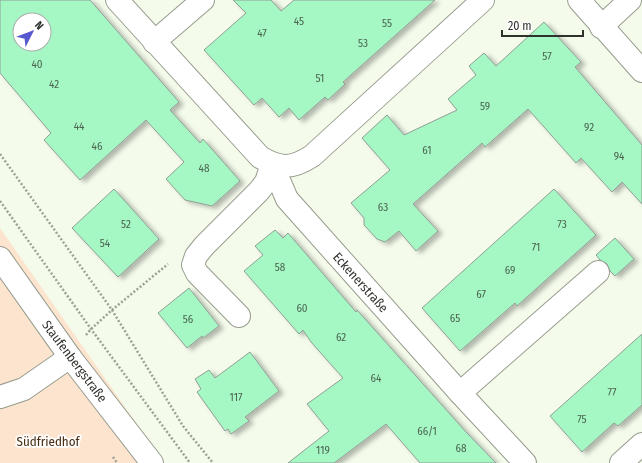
<svg xmlns="http://www.w3.org/2000/svg" width="642" height="463" viewBox="0 0 642 463" font-family="'Fira Sans Condensed',sans-serif">
<defs>
<filter id="shadow"><feDropShadow dx="4.5" dy="2.5" stdDeviation="2" flood-color="#0004"/></filter>
</defs>
<rect width="100%" height="100%" fill="#f4fbeb"/>
<path fill="#fce4ce" d="M 0,228 L 164,463 L 0,463 Z"/>
<g fill="#a5f8c4" stroke="#909e95" fill-rule="evenodd" filter="url(#shadow)">
<path d="M 0,0 L 90,0 L 179,102 L 170,110 L 200,143 L 203,139 L 240,181 L 212,206 L 185,200 L 166,179 L 184,162 L 146,120 L 80,180 L 44,140 L 51,133 L 0,73 ZM 20,20 L 44,20 L 44,44 L 20,44 Z"/>
<path d="M 233,0 L 271,0 L 281,11 L 294,0 L 435,0 L 343,82 L 345,84 L 328,100 L 325,97 L 299,120 L 289,108 L 279,117 L 262,98 L 254,105 L 204,50 L 246,13 Z"/>
<path d="M 544,22 L 581,62 L 575,67 L 642,145 L 642,204 L 622,182 L 612,192 L 581,158 L 576,163 L 528,109 L 485,147 L 482,143 L 413,204 L 438,231 L 416,251 L 399,231 L 385,242 L 377,239 L 364,225 L 364,218 L 351,203 L 390,170 L 362,138 L 387,115 L 404,135 L 457,110 L 448,99 L 476,75 L 469,66 L 484,53 L 496,66 Z"/>
<path d="M 114,189 L 159,239 L 118,277 L 72,228 Z"/>
<path d="M 554,189 L 596,235 L 517,306 L 515,303 L 460,351 L 422,308 Z"/>
<path d="M 275,230 L 283,238 L 288,233 L 356,312 L 357,310 L 466,432 L 496,463 L 420,463 L 386,424 L 334,463 L 288,463 L 329,431 L 307,404 L 343,378 L 311,342 L 303,330 L 299,334 L 244,271 L 263,255 L 255,246 Z"/>
<path d="M 615,238 L 634,259 L 615,276 L 610,271 L 607,264 L 600,260 L 596,255 Z"/>
<path d="M 189,288 L 219,326 L 203,338 L 202,336 L 187,348 L 158,313 Z"/>
<path d="M 642,334 L 642,405 L 618,426 L 614,423 L 582,452 L 550,416 Z"/>
<path d="M 250,352 L 279,391 L 245,417 L 249,421 L 231,434 L 228,429 L 225,431 L 197,392 L 201,389 L 195,379 L 209,370 L 215,378 Z"/>
</g>
<g fill="none" stroke-linecap="round" stroke-linejoin="round">
<defs>
<g id="minor">
<path d="M 117,0 L 260,157 C 280,169 292,169 312,156 L 483,0"/>
<path d="M 579,0 L 642,71"/>
<path d="M 601,27 L 630,0"/>
<path d="M 154,42 L 203,0"/>
<path d="M 272,164 L 287,199 L 460,393 L 525,463"/>
<path d="M 0,258 L 70,357 L 152,463"/>
<path d="M 239,316 L 197,273 L 193,265 L 196,256 L 204,246 L 259,191 L 266,182 L 272,164"/>
<path d="M 460,393 L 598,272"/>
<path d="M 0,397 L 24,389 L 70,357"/>
<path d="M 621,463 L 642,444"/>
</g>
</defs>
<use href="#minor" stroke="#969c8e" stroke-width="24"/>
<g stroke="#9ca196" stroke-width="2.5" stroke-dasharray="2 2" stroke-linecap="butt">
<path d="M 0,154 L 112,310 L 183,426 L 213,463"/>
<path d="M 0,201 L 91,329 L 190,463"/>
<path d="M 86,335 L 91,329 L 112,310 L 168,264"/>
<path d="M 113,457 L 117,463"/>
</g>
<use href="#minor" stroke="#fff" stroke-width="22"/>
</g>
<g text-anchor="middle" stroke-width="3.5" stroke-linejoin="round" paint-order="stroke">
<g font-size="11" fill="#4c6452">
<text x="299" y="25">45</text>
<text x="387" y="27">55</text>
<text x="262" y="37">47</text>
<text x="363" y="47">53</text>
<text x="547" y="60">57</text>
<text x="37" y="68">40</text>
<text x="320" y="82">51</text>
<text x="54" y="88">42</text>
<text x="485" y="110">59</text>
<text x="79" y="130">44</text>
<text x="589" y="131">92</text>
<text x="97" y="150">46</text>
<text x="427" y="154">61</text>
<text x="619" y="160">94</text>
<text x="204" y="172">48</text>
<text x="383" y="211">63</text>
<text x="126" y="228">52</text>
<text x="562" y="228">73</text>
<text x="105" y="247">54</text>
<text x="536" y="251">71</text>
<text x="280" y="271">58</text>
<text x="510" y="274">69</text>
<text x="481" y="298">67</text>
<text x="302" y="312">60</text>
<text x="455" y="322">65</text>
<text x="188" y="323">56</text>
<text x="341" y="341">62</text>
<text x="376" y="382">64</text>
<text x="612" y="396">77</text>
<text x="236" y="401">117</text>
<text x="582" y="423">75</text>
<text x="427" y="435">66/1</text>
<text x="461" y="452">68</text>
<text x="323" y="454">119</text>
</g>
<g font-size="13" fill="#2f322c" stroke="#fff">
<text transform="translate(361 282) rotate(48)" y="5">Eckenerstraße</text>
<text transform="translate(75 361) rotate(53)" y="5">Staufenbergstraße</text>
</g>
<g font-size="13" fill="#482e13" stroke="#fff">
<text x="48" y="446">Südfriedhof</text>
</g>
</g>
<g transform="translate(32 32) rotate(48)"><circle r="19" fill="#ffffff" stroke="#acadab"/>
<path d="M0-3L7 15L0 10L-7 15Z" fill="#5858cf"/>
<text y="-6" font-size="11" font-weight="bold" text-anchor="middle" fill="#2f322c">N</text>
</g>
<path d="M502 30v6h81v-6" fill="none" stroke="#2f322c" stroke-width="2"/>
<text x="508" y="30" font-size="12" fill="#2f322c" stroke="#ffffff" stroke-width="3" paint-order="stroke">20 m</text>
</svg>
